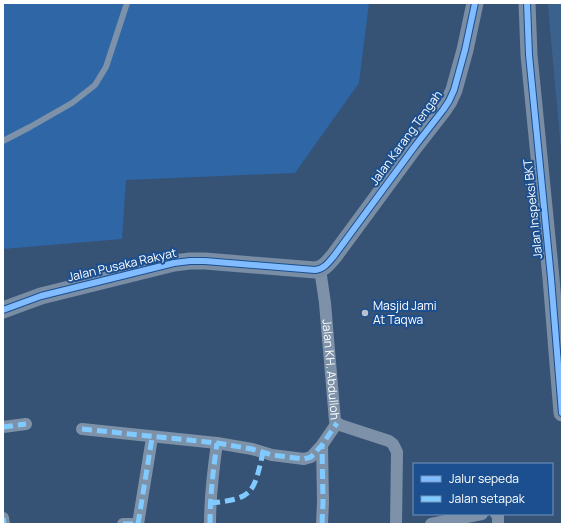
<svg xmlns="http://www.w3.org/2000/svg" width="565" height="527" viewBox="0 0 565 527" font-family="Manrope,sans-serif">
<rect width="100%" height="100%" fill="#365274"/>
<path fill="#2f66a5" d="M 3,3 L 369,3 L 359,83 L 295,173 L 126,180 L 122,239 L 3,249 Z"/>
<path fill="#3b618d" d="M 548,3 L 562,3 L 562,161 L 549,18 Z"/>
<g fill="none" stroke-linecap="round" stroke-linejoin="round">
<path stroke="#7d92a8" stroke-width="6" d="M 3,141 L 30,127 L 72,103 L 95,85 L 106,67 L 127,3"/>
<g stroke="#7d92a8" stroke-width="12">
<path id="s1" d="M 320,269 L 325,303 L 335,421 L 340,425 L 389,441 L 393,444 L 397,452 L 396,524"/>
<path d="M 3,427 L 26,424"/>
<path d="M 82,429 L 217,443 L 252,449 L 272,455 L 304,459 L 311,457 L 322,445 L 337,423"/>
<path d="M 496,514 L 498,516 L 498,524"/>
<path d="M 3,518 L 4,524"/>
<path d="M 123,524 L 136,524"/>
<path d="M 138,524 L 152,438"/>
<path d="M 210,524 C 210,497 213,471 217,443"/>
<path d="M 322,524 L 323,502 L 322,445"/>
<path d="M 431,524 L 482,514"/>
</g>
<g stroke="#798da4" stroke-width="17">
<path d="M 527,3 L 529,55 L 551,278 L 562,413"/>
<path d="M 3,310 L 41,296 L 174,263 L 190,261 L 205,261 L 315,270 C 324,269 328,263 334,256 L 415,146 L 443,110 L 449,101 L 454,90 L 465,50 L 475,3"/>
</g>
<g stroke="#80caff" stroke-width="5" stroke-dasharray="10 5" stroke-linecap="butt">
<path d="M 3,427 L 26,424"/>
<path d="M 82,429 L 217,443 L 252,449 L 272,455 L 304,459 L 311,457 L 322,445 L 337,423"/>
<path d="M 210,503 C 253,499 254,493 263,452"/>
<path d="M 3,518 L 4,524"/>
<path d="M 123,524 L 136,524"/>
<path d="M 138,524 L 152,438"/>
<path d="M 210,524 C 210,497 213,471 217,443"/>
<path d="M 322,524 L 323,502 L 322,445"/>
</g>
<defs>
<g id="cycleway">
<path d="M 527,3 L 529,55 L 551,278 L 562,413"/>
<path d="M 3,310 L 41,296 L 174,263 L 190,261 L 205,261 L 315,270 C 324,269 328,263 334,256 L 415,146 L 443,110 L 449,101 L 454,90 L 465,50 L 475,3"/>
</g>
</defs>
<use href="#cycleway" stroke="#1b4f8f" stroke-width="8"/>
<use href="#cycleway" stroke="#80bcff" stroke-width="6"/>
</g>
<circle fill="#b9c2ce" stroke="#1b4f8f" stroke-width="1.5" cx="365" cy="313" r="4"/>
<g text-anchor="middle" stroke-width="4" stroke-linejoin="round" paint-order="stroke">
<g font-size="12" fill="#fff" stroke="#1b4f8f">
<text transform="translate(406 138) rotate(-54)" y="4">Jalan Karang Tengah</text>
<text transform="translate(533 209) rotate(-96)" y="4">Jalan Inspeksi BKT</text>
<text transform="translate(122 265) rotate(-13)" y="4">Jalan Pusaka Rakyat</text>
<text dy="4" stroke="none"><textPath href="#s1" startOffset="101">Jalan KH. Abdulloh</textPath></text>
</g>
<g font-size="12" fill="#fff" stroke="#1b4f8f" text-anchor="start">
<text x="373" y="310">Masjid Jami<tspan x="373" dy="14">At Taqwa</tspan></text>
</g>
</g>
<rect width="565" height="527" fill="none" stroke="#ffffff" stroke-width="8"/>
<rect x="413" y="463" width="140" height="52" fill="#1b4f8f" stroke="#7695bc"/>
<rect x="421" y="476" width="20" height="6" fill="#80bcff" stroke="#7695bc"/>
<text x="449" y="483" font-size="12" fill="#ffffff">Jalur sepeda</text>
<rect x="421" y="496" width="20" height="6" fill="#80caff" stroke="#7695bc"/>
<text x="449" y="503" font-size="12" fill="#ffffff">Jalan setapak</text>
</svg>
